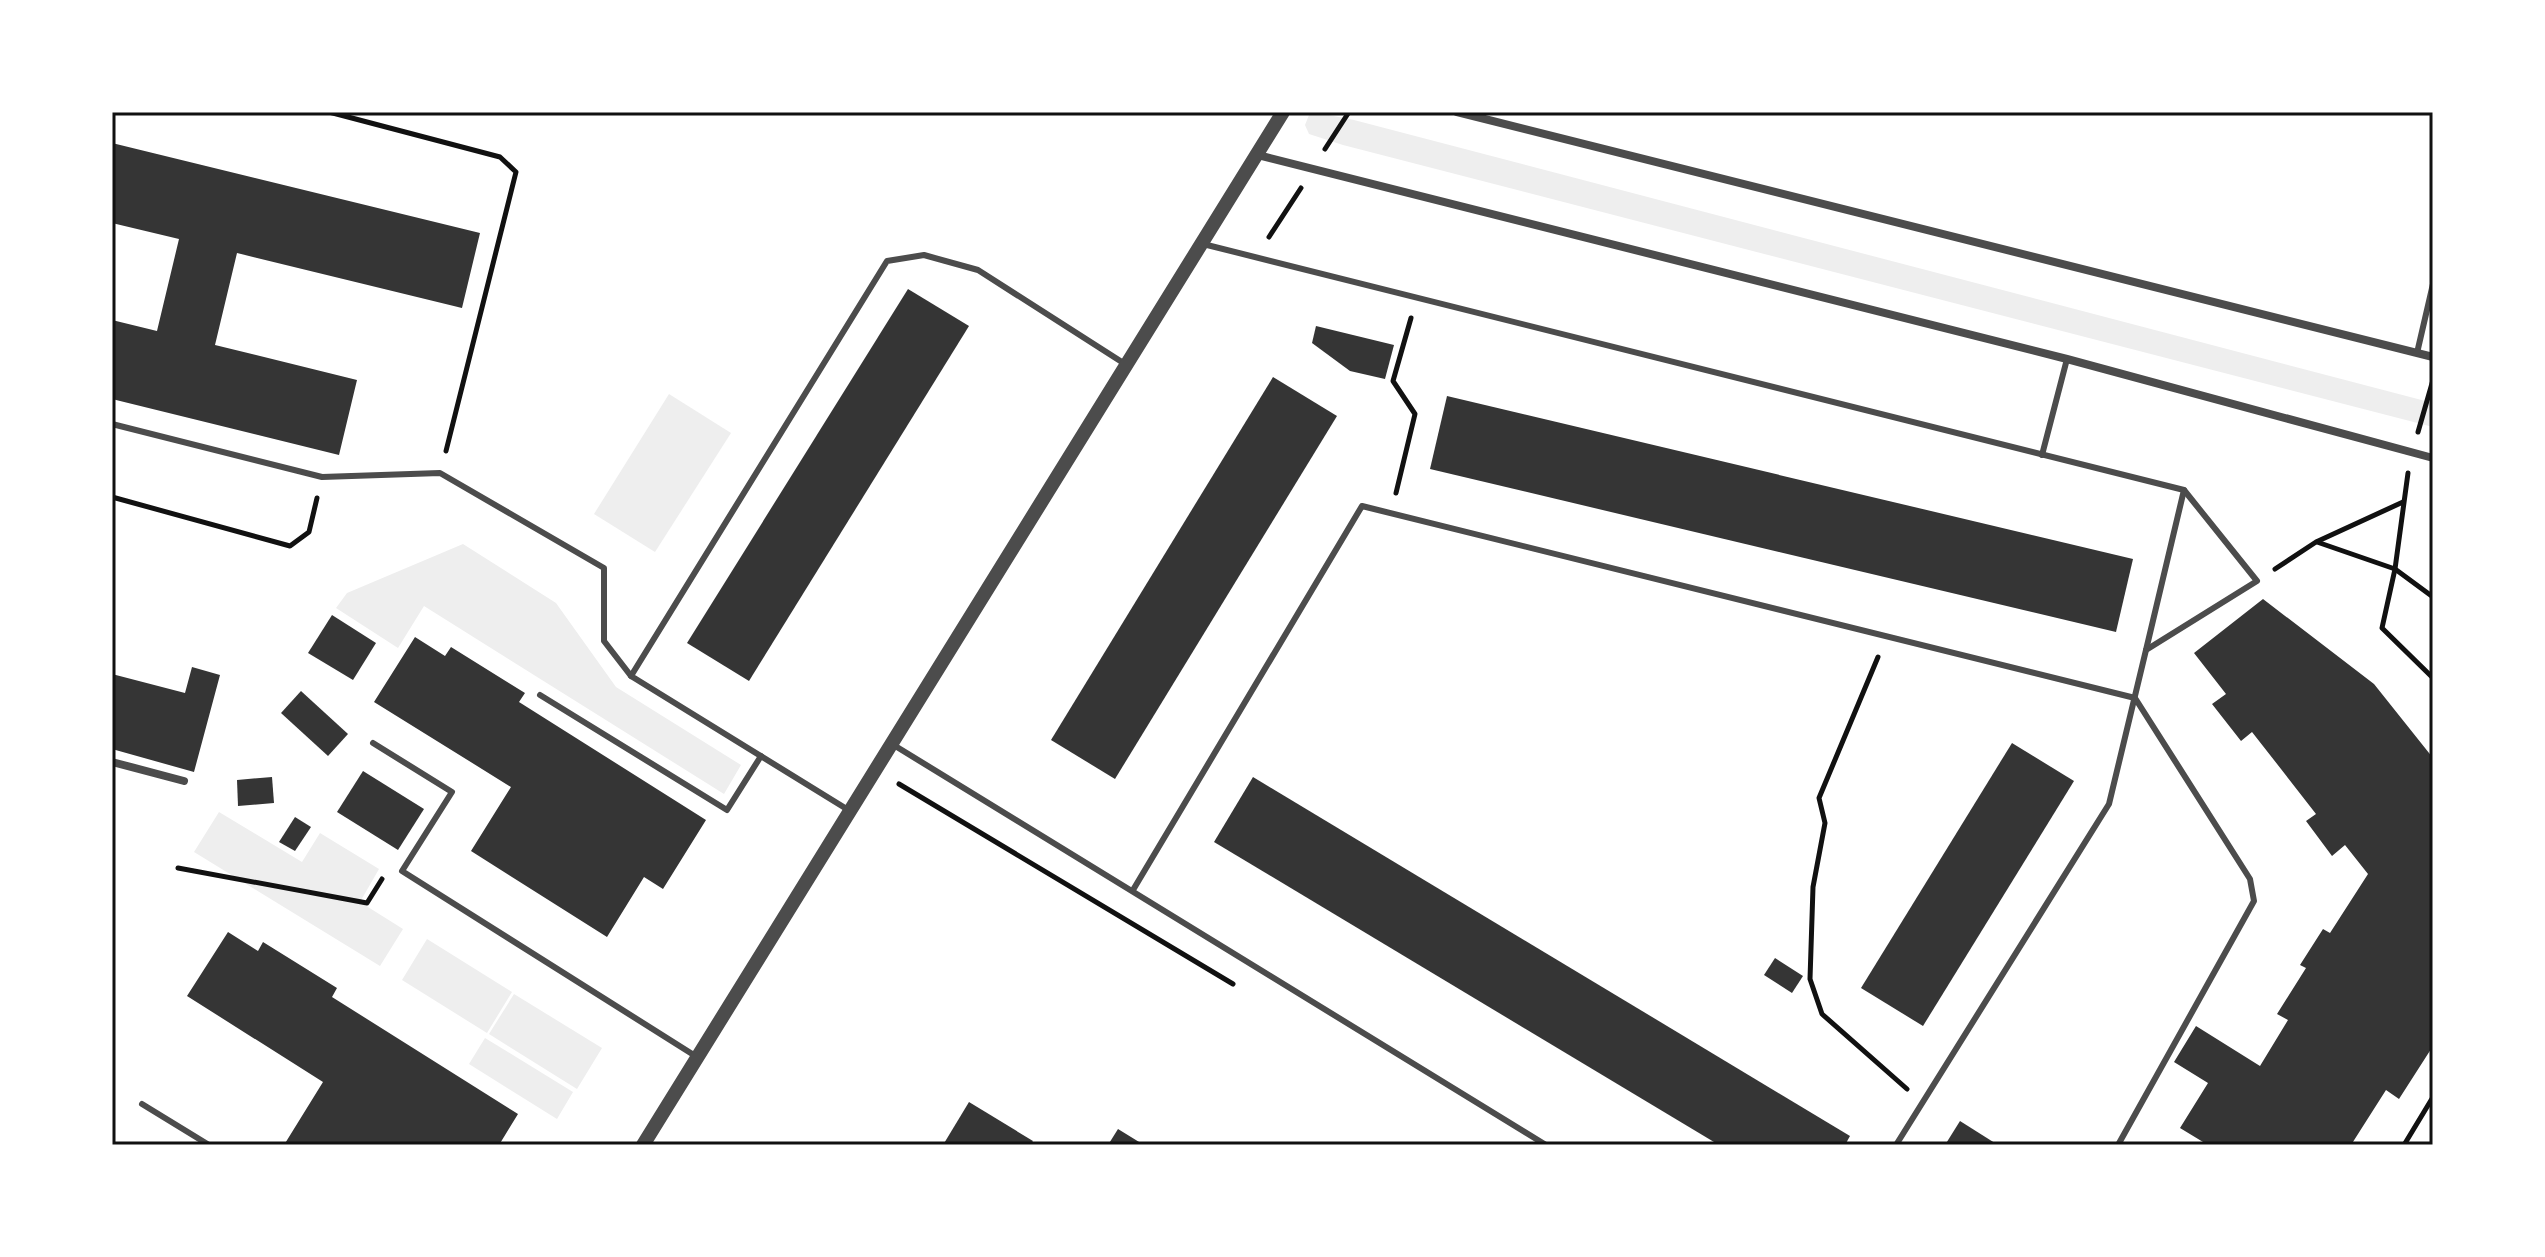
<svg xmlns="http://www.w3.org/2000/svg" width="2545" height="1257" viewBox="0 0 2545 1257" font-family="Manrope,sans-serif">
<rect width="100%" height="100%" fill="#fff"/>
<g fill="#eee">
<path d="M 1318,113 L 1354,120 L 2433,403 L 2433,427 L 1343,145 L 1309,134 L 1305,125 L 1309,115 Z"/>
<path d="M 669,394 L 731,433 L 655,552 L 594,514 Z"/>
<path d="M 463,544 L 556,603 L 616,687 L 741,765 L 724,794 L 424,606 L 398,648 L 336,608 L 347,593 Z"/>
<path d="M 219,812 L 302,862 L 320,833 L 379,869 L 360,902 L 403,929 L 380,966 L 194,852 Z"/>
<path d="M 427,939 L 512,992 L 487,1033 L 402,980 Z"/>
<path d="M 514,994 L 602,1048 L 577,1089 L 489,1034 Z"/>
<path d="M 485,1038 L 573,1092 L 557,1119 L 469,1064 Z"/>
</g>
<g fill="#353535">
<path d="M 112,143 L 480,233 L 462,308 L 237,253 L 215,345 L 357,380 L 339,455 L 112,399 L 112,320 L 157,331 L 179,239 L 112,223 Z"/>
<path d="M 908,289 L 969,326 L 749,681 L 687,643 Z"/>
<path d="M 1316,326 L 1394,345 L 1385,379 L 1350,371 L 1312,343 Z"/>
<path d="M 1273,377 L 1337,416 L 1115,779 L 1051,740 Z"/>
<path d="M 1447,396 L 2133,559 L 2116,632 L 1430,469 Z"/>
<path d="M 2263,599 L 2374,684 L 2433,758 L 2433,1046 L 2399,1099 L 2386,1090 L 2351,1145 L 2336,1145 L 2331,1142 L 2329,1145 L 2208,1145 L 2180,1128 L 2208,1083 L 2174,1062 L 2196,1026 L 2260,1066 L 2288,1020 L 2277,1014 L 2306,968 L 2300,965 L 2323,929 L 2330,933 L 2368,874 L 2345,845 L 2332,856 L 2306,821 L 2316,814 L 2281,769 L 2252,732 L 2241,741 L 2212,704 L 2226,694 L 2194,653 Z"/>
<path d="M 332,615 L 376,643 L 353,680 L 308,653 Z"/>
<path d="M 415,637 L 445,656 L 451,647 L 525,693 L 519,702 L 706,820 L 663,889 L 644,877 L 607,937 L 471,851 L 511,787 L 374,702 Z"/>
<path d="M 192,667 L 220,675 L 194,772 L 112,749 L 112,674 L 185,693 Z"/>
<path d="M 301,691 L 348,734 L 328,756 L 281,713 Z"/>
<path d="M 2012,743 L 2074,781 L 1923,1026 L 1861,988 Z"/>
<path d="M 363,771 L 424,809 L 398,850 L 337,812 Z"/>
<path d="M 272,777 L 274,803 L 238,806 L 237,780 Z"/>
<path d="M 1253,777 L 1850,1136 L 1845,1145 L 1719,1145 L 1214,842 Z"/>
<path d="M 295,817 L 311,827 L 295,851 L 279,842 Z"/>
<path d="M 228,932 L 258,951 L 263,942 L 337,988 L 332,997 L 518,1114 L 499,1145 L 284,1145 L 323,1082 L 187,996 Z"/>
<path d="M 1775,958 L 1803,976 L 1792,993 L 1764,975 Z"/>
<path d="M 969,1102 L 1033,1141 L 1030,1145 L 943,1145 Z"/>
<path d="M 1960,1121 L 1998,1145 L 1945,1145 Z"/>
<path d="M 1118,1129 L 1144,1145 L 1108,1145 Z"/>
</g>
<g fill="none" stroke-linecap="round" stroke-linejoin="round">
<g stroke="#111" stroke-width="5">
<path d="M 329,112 L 500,157 L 516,172 L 446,451"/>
<path d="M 1325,149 L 1349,112"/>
<path d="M 1269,237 L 1301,188"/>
<path d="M 2418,432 L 2433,380"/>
<path d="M 2408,473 L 2395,569 L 2382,628 L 2433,678"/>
<path d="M 1396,493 L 1415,414 L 1393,381 L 1411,318"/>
<path d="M 112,497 L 290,546 L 309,532 L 317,498"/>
<path d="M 2317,542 L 2395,569 L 2433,597"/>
<path d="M 2275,569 L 2316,542 L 2403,502"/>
<path d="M 1878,657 L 1819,798 L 1825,823 L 1813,887 L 1810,979 L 1822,1014 L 1907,1089"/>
<path d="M 899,784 L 1233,984"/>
<path d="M 178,868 L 367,903 L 382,879"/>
<path d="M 2404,1145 L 2433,1097"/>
</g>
<g stroke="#4c4c4c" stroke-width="6">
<path d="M 1203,244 L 2184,490 L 2257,581 L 2146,650 L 2109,804 L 1896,1145"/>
<path d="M 2417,353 L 2433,284"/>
<path d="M 112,424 L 322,477 L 440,473 L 604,568 L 604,641 L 631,676"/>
<path d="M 2042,455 L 2067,359"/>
<path d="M 2146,650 L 2184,490"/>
<path d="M 540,695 L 727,810 L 761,756"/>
<path d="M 373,743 L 452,792 L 402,871 L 697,1057"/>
<path d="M 892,744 L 1546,1145"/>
<path d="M 850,811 L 631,676 L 887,261 L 924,255 L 978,270 L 1125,364"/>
<path d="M 1133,890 L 1362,506 L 2135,698 L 2250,879 L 2254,901 L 2118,1145"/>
<path d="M 142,1104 L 209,1145"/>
</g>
<g stroke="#4c4c4c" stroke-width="8">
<path d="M 1457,112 L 2433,357"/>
<path d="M 1258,155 L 2067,359 L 2433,458"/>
<path d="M 112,762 L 184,781"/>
</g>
<path stroke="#4c4c4c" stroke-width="14" d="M 643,1145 L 1283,112"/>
</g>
<rect width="2545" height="1257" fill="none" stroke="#ffffff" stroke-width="228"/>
<rect x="114" y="114" width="2317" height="1029" fill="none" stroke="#111" stroke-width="3"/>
</svg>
